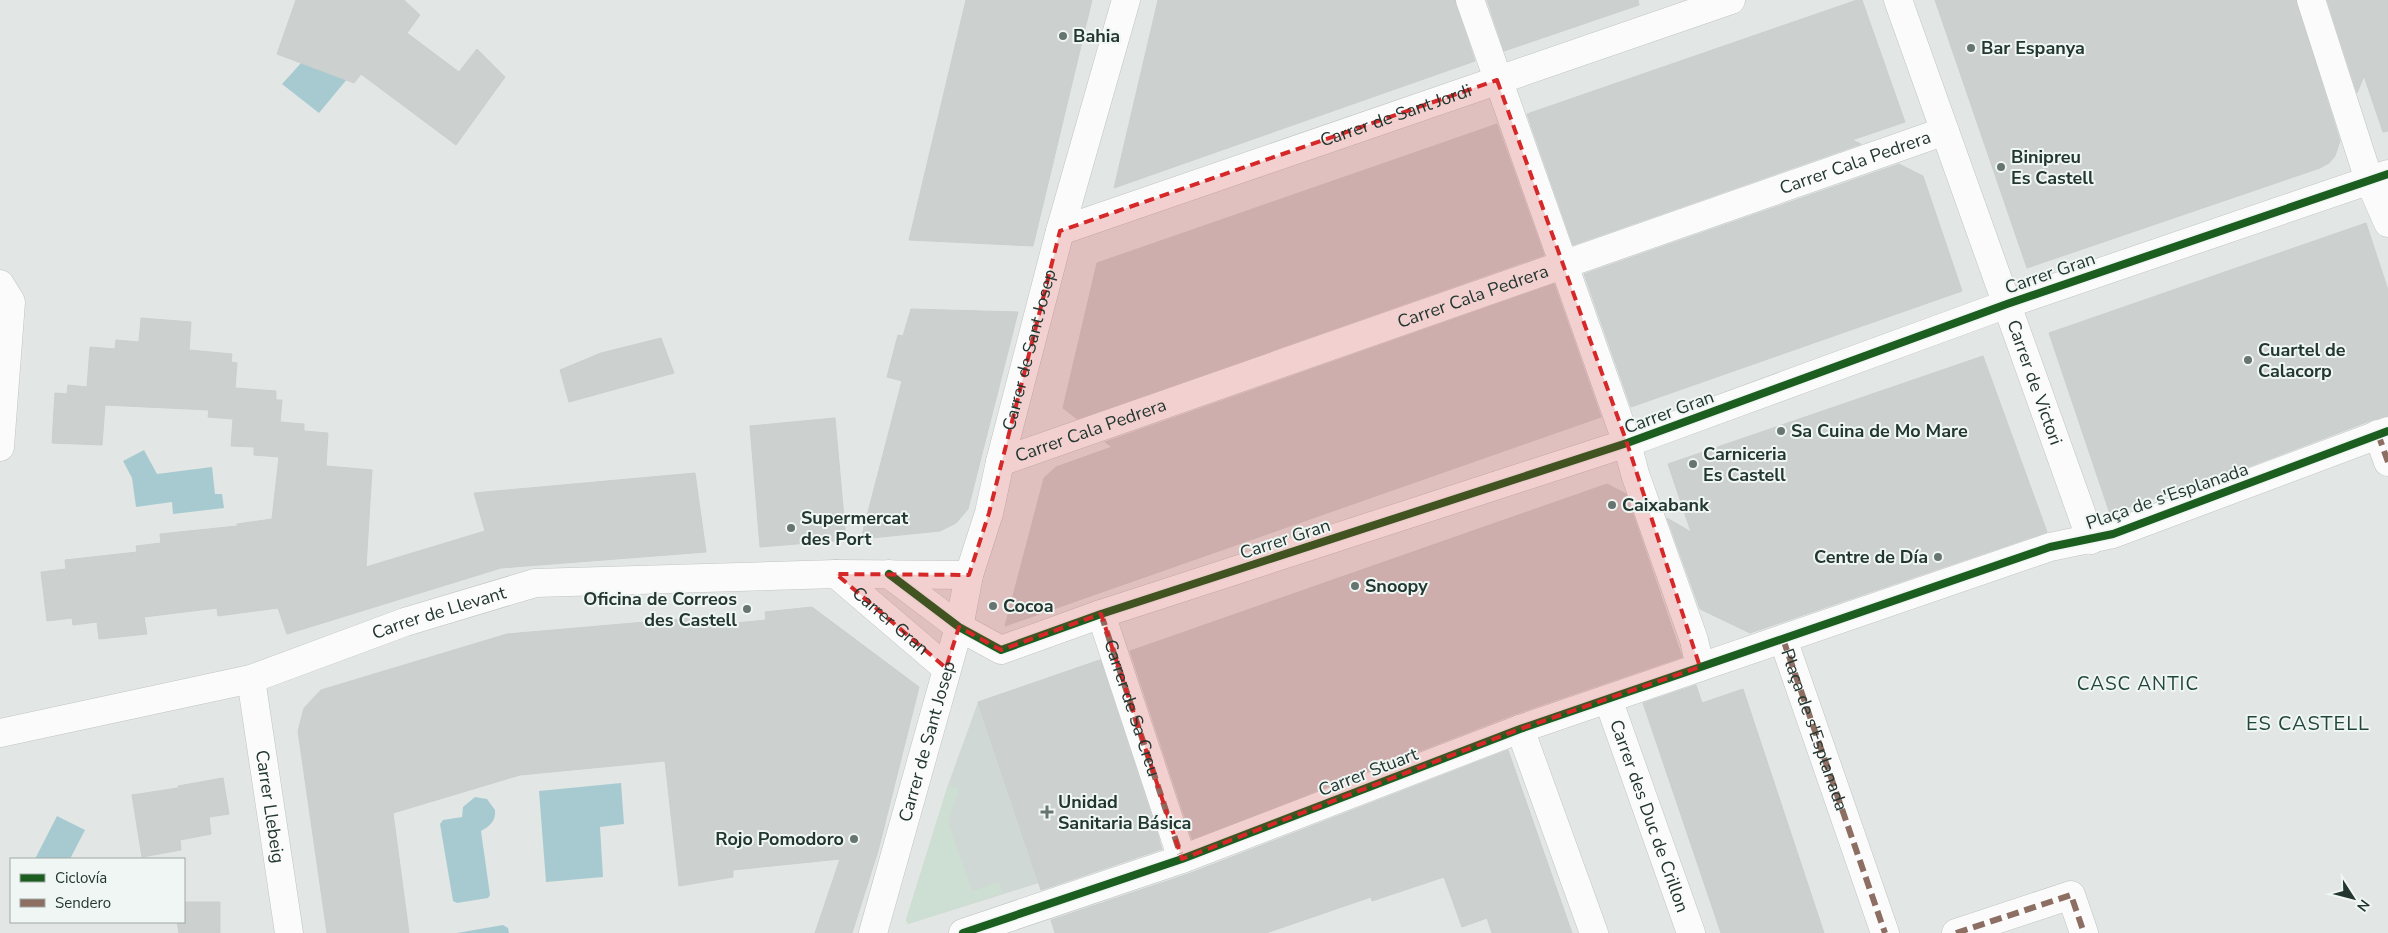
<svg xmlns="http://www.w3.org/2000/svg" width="2388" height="933" viewBox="0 0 2388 933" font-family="'Nunito Sans',sans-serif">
<rect width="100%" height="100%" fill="#e2e7e5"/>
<path fill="#d0d8d5" d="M 1104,658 L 1162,840 L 1039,883 L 908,924 L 906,920 L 948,785 L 978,702 Z"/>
<path fill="#cdded2" d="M 948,785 L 959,789 L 948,822 L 972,891 L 999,882 L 1003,893 L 908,924 L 906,920 Z"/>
<g fill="#a7cad1">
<path d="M 302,62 L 357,67 L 319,113 L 282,84 Z"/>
<path d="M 144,450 L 157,474 L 212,467 L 215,494 L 222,494 L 224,508 L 173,514 L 172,502 L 136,507 L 132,478 L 123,461 Z"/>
<path d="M 621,783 L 624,824 L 600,827 L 603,877 L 546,882 L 539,791 Z"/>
<path d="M 475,797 L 487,799 L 495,810 C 496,821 490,826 481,831 L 490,895 L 488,898 L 457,903 L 453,901 L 440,824 L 443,820 L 462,817 L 463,807 Z"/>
<path d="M 57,816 L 85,830 L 70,859 L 35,859 Z"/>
<path d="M 503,925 L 508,928 L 509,933 L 457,933 Z"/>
</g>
<g fill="#ccd0cf" stroke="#cbcfcd">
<path d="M 296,0 L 404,0 L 420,15 L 407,33 L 459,72 L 477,49 L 505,77 L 456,145 L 361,74 L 354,83 L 277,54 Z"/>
<path d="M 966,0 L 1092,0 L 1033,246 L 909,240 Z"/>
<path d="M 1158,0 L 1455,0 L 1475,61 L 1114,188 Z"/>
<path d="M 1487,0 L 1638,0 L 1639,5 L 1504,51 Z"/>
<path d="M 1857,0 L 1862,0 L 1905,122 L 1852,140 L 1861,144 L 1573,245 L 1527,114 Z"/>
<path d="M 1935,0 L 2296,0 L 2340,141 L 2335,156 L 2329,163 L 2320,168 L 2027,268 Z"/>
<path d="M 2327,0 L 2388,0 L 2388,131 L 2383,132 L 2364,76 L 2357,93 Z"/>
<path d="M 1497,124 L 1544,255 L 1077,419 L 1063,408 L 1097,263 Z"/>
<path d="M 1899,164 L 1923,176 L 1962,291 L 1631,407 L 1584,274 Z"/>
<path d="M 2366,223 L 2388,290 L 2388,416 L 2372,420 L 2224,476 L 2223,474 L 2110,514 L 2049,333 Z"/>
<path d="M 1554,284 L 1601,417 L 1005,626 L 1044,478 L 1056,467 L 1112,447 L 1105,442 Z"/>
<path d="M 911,309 L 1018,312 L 968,509 L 956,523 L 940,531 L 861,539 L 902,381 L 887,377 L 898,335 L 903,336 Z"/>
<path d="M 141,318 L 191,322 L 189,350 L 232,354 L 231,362 L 237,363 L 235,388 L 276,391 L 276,400 L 282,400 L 280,422 L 304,424 L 304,431 L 328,433 L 326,466 L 372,470 L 366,567 L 485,531 L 474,493 L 695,473 L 706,552 L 501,568 L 287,634 L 278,608 L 218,616 L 217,608 L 144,617 L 147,634 L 99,639 L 97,622 L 73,625 L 72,618 L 47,621 L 41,572 L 66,569 L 65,560 L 137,552 L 136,546 L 161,543 L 160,534 L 237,526 L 237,524 L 272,519 L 279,457 L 254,455 L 254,447 L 231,446 L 233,419 L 208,417 L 209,410 L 105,405 L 102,445 L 52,443 L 55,393 L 67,394 L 68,385 L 87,387 L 90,347 L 115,349 L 116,340 L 139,342 Z"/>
<path d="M 661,338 L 674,373 L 569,402 L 560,370 L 601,353 Z"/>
<path d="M 1983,356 L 2047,532 L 1750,633 L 1700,609 L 1667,518 L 1691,532 L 1668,464 Z"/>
<path d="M 835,418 L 846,540 L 760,547 L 750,426 Z"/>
<path d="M 1607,484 L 1626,494 L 1682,657 L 1515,714 L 1192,839 L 1130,651 Z"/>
<path d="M 812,607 L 919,687 L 878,851 L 852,933 L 815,933 L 840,859 L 733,870 L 733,877 L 679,886 L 665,761 L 520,775 L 393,813 L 409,933 L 327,933 L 298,731 L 304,708 L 321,690 L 507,634 L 714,616 L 716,625 L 766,620 L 765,612 Z"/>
<path d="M 1100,660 L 1162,849 L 1041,890 L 978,702 Z"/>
<path d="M 1696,685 L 1702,703 L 1743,689 L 1824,933 L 1721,933 L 1643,703 Z"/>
<path d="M 1508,750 L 1572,933 L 1492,933 L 1487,918 L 1462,927 L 1444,877 L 1372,901 L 1371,897 L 1266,933 L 1055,933 L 1051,920 L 1188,874 Z"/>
<path d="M 223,778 L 229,814 L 209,817 L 211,834 L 180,840 L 181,850 L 142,857 L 132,795 L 178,788 L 178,786 Z"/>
<path d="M 184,902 L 220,902 L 220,933 L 179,933 L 177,922 L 184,922 Z"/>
</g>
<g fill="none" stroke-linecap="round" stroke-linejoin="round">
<defs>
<g id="minor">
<path d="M 1470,0 L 1627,443 L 1635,474 L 1694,640 L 1700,667"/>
<path id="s1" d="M 1898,0 L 2091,540"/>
<path d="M 2311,0 L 2369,180 L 2388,223"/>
<path id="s2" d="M 1060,231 L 1731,0"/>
<path d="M 0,284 L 11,302 L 0,447"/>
<path d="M 2378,434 L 2388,462"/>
<path id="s3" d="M 1000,462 L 1945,131"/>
<path id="s4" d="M 836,574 L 946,668"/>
<path d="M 889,574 L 959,627 L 1001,650 L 1101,614 L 1627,443 L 2007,304 L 2388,174"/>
<path d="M 1101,614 L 1182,859"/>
<path id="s5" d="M 1783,639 L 1885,933"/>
<path id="s6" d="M 251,679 L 289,933"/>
<path id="s7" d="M 1608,699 L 1691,933"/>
<path d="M 1520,729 L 1594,933"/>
<path id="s8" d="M 0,733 L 251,679 L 405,622 L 535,583 L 836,574 L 969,575"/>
<path id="s9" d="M 873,933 L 959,627 L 969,575 L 989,513 L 1000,462 L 1060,231 L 1126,0"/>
<path d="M 963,933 L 1182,859 L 1520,729 L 2050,547 L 2113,534 L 2388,431"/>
<path d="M 1956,933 L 2071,895 L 2084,933"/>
</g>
</defs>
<use href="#minor" stroke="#bfc4c2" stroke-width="29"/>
<use href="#minor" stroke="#fbfbfb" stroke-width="28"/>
<g stroke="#8d6e63" stroke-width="6" stroke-dasharray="12 6" stroke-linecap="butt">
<path d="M 2378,434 L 2388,462"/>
<path id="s10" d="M 1101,614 L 1182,859"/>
<path d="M 1783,639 L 1885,933"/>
<path d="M 1956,933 L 2071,895 L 2084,933"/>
</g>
<defs>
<g id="cycleway">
<path d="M 889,574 L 959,627 L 1001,650 L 1101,614 L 1627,443 L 2007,304 L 2388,174"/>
<path d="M 963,933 L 1182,859 L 1520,729 L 2050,547 L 2113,534 L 2388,431"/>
</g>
</defs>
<use href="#cycleway" stroke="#f0f6f3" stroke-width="11"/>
<use href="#cycleway" stroke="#1b5e20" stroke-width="8"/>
</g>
<path fill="#d62828" fill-opacity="0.2" stroke="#d62828" stroke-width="4" stroke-dasharray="10 6" stroke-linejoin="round" d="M 1497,80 L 1627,443 L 1700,667 L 1520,729 L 1182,859 L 1101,614 L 1001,650 L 959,627 L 946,668 L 836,574 L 969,575 L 989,513 L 1060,231 Z"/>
<g fill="#667570" stroke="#f0f6f3" stroke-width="2">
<circle cx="1063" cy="36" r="5"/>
<circle cx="1971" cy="48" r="5"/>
<circle cx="2001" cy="167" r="5"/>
<circle cx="2248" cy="360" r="5"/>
<circle cx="1781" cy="431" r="5"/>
<circle cx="1693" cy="464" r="5"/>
<circle cx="1612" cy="505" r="5"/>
<circle cx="791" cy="528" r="5"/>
<circle cx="1938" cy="557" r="5"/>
<circle cx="1355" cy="586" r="5"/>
<circle cx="993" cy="606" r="5"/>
<circle cx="747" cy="609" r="5"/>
<path d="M1044.5 804.5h5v5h5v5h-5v5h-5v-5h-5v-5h5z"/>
<circle cx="854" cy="839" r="5"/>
</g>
<g text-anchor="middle" stroke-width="4" stroke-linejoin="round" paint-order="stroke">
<g font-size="18" font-weight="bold" fill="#233731" stroke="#f0f6f3" text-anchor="start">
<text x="1073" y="42">Bahia</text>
<text x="1981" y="54">Bar Espanya</text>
<text x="2011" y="163">Binipreu<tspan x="2011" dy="21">Es Castell</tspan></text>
<text x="2258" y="356">Cuartel de<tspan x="2258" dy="21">Calacorp</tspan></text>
<text x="1791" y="437">Sa Cuina de Mo Mare</text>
<text x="1703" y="460">Carniceria<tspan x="1703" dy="21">Es Castell</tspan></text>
<text x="1622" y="511">Caixabank</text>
<text x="801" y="524">Supermercat<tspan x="801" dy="21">des Port</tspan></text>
<text x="1928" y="563" text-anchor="end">Centre de Día</text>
<text x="1365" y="592">Snoopy</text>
<text x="737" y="605" text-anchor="end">Oficina de Correos<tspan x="737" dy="21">des Castell</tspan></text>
<text x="1003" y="612">Cocoa</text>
<text x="1058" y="808">Unidad<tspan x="1058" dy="21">Sanitaria Básica</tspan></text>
<text x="844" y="845" text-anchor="end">Rojo Pomodoro</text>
</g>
<g font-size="18" fill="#233731" stroke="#f0f6f3">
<text dy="6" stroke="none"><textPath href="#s2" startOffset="355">Carrer de Sant Jordi</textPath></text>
<text dy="6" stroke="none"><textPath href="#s3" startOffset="906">Carrer Cala Pedrera</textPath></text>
<text transform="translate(2050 273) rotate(-19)" y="6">Carrer Gran</text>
<text dy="6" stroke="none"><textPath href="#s3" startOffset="501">Carrer Cala Pedrera</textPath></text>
<text dy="6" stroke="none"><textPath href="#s9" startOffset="604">Carrer de Sant Josep</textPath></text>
<text dy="6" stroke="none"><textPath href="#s1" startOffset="406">Carrer de Victori</textPath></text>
<text transform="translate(1669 412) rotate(-20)" y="6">Carrer Gran</text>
<text dy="6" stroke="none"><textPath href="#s3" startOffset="96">Carrer Cala Pedrera</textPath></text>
<text transform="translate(2167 496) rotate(-19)" y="6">Plaça de s'Esplanada</text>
<text transform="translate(1285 539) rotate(-18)" y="6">Carrer Gran</text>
<text dy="6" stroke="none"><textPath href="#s8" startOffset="456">Carrer de Llevant</textPath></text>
<text dy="6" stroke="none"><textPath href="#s4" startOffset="72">Carrer Gran</textPath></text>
<text dy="6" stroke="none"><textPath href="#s10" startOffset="99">Carrer de Sa Creu</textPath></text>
<text dy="6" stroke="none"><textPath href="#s5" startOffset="96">Plaça de s'Esplanada</textPath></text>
<text dy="6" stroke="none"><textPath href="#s9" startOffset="199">Carrer de Sant Josep</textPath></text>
<text transform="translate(1368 772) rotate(-21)" y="6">Carrer Stuart</text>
<text dy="6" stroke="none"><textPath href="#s6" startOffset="129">Carrer Llebeig</textPath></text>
<text dy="6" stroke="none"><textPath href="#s7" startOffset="124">Carrer des Duc de Crillon</textPath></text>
</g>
<g font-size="19" letter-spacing="1" fill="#21463d" stroke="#f0f6f3">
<text x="2138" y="690">CASC ANTIC</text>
</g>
<g font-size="20" letter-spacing="1" fill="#21463d" stroke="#f0f6f3">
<text x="2308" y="730">ES CASTELL</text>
</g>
</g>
<rect x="10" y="858" width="175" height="65" fill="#f0f6f3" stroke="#9eaaa5"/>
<rect x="20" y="874" width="25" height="8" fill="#1b5e20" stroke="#9eaaa5"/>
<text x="55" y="883" font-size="15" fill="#233731">Ciclovía</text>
<rect x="20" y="899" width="25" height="8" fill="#8d6e63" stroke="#9eaaa5"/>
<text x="55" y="908" font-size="15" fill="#233731">Sendero</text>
<g transform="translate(2353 898) rotate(126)" stroke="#f0f6f3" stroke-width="4" paint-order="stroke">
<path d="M0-4L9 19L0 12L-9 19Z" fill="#233731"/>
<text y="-8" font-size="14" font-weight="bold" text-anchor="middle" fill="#233731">N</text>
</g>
</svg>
